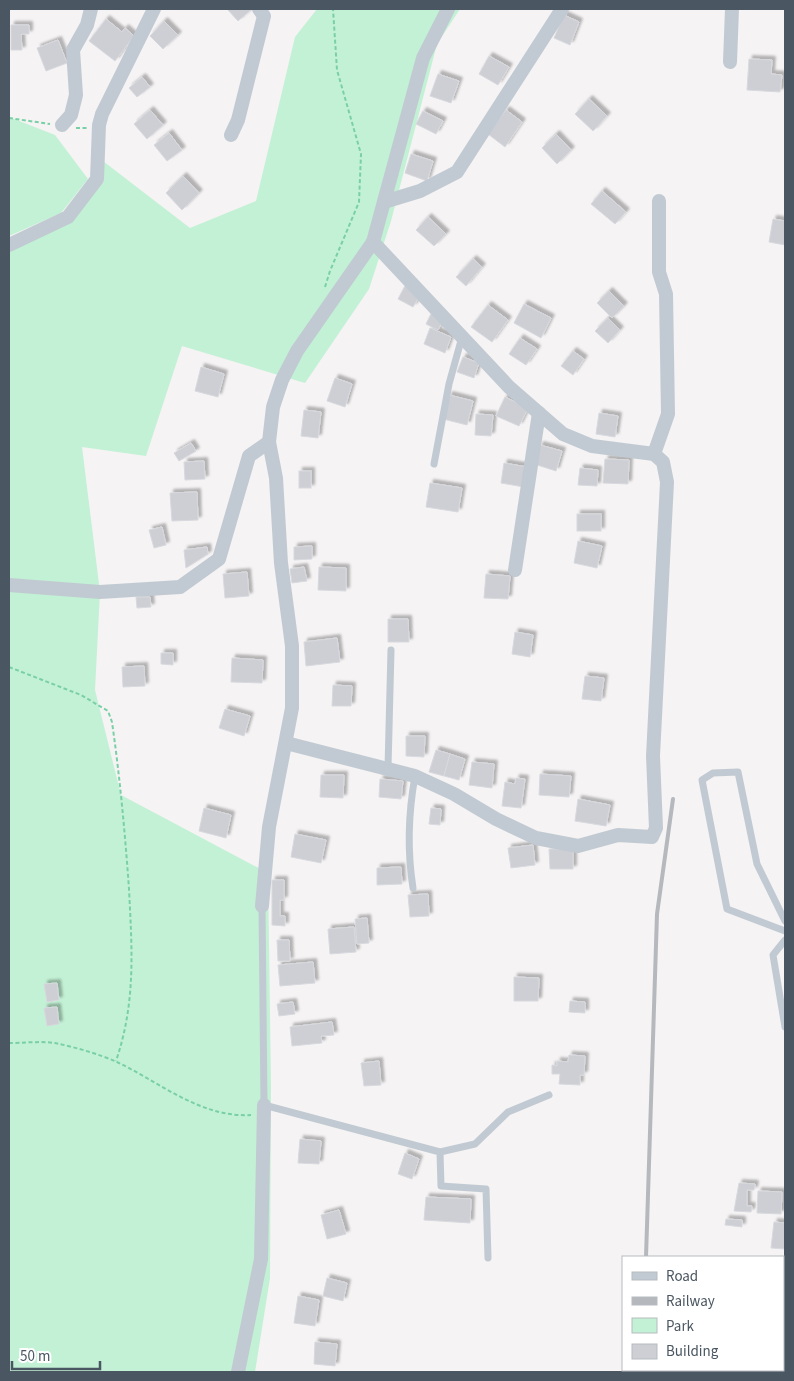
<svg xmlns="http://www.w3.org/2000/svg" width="794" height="1381" viewBox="0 0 794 1381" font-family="'Source Sans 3',sans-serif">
<defs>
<filter id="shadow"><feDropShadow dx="3.5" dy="-3.5" stdDeviation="1" flood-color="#0004"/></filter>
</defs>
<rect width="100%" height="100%" fill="#f5f3f3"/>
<g fill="#c3f1d5">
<path d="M 317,9 L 460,9 L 437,44 L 391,221 L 369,289 L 305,383 L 182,346 L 146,456 L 82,447 L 100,592 L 95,690 L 121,795 L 268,873 L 271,1086 L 270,1278 L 255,1372 L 9,1372 L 9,245 L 68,217 L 97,179 L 99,158 L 190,228 L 256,201 L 295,37 Z"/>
<path d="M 9,117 L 55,135 L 88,179 L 61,213 L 9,236 Z"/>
</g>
<g fill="#cdcfd5" stroke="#d7d9de" filter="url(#shadow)">
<path d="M 227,9 L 252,9 L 238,21 Z"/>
<path d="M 564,15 L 579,22 L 570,45 L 554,38 Z"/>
<path d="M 106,19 L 122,32 L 125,28 L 134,36 L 115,61 L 89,41 Z"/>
<path d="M 164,21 L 178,35 L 163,49 L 150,36 Z"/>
<path d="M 11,25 L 29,25 L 29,34 L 21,34 L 22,50 L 11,50 Z"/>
<path d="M 58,40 L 67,63 L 46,71 L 37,48 Z"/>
<path d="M 489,56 L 509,67 L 498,85 L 479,74 Z"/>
<path d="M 749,59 L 772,60 L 771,74 L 782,75 L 780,92 L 747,90 Z"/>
<path d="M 438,74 L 459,81 L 451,103 L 430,96 Z"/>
<path d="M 142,77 L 150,87 L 137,97 L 129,88 Z"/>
<path d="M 589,99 L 607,116 L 593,131 L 575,114 Z"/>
<path d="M 150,110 L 163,125 L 147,139 L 134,124 Z"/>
<path d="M 506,110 L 522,122 L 505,147 L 488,134 Z"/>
<path d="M 423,111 L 443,121 L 436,134 L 416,124 Z"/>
<path d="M 169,133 L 182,150 L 167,161 L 154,145 Z"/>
<path d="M 556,134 L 571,150 L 557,164 L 542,148 Z"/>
<path d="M 411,154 L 433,161 L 427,181 L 405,173 Z"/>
<path d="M 183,176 L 199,193 L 182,210 L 166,193 Z"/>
<path d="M 602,191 L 626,212 L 615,224 L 591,204 Z"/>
<path d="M 428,217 L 446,234 L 434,246 L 416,230 Z"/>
<path d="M 773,219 L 785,221 L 785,245 L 769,242 Z"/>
<path d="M 473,259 L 482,267 L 466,286 L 456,277 Z"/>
<path d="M 405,286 L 420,295 L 413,307 L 398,299 Z"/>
<path d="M 609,291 L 624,306 L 612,318 L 597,303 Z"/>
<path d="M 524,304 L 551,318 L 541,338 L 514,323 Z"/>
<path d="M 488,305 L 508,320 L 492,342 L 471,327 Z"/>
<path d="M 431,314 L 443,320 L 438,330 L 426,324 Z"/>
<path d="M 608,318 L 620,330 L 608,343 L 595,331 Z"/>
<path d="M 430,328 L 451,337 L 445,353 L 424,344 Z"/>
<path d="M 520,338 L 537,349 L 526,365 L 509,354 Z"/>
<path d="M 573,351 L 584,359 L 573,375 L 561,366 Z"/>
<path d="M 463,357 L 479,363 L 474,378 L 457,372 Z"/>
<path d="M 201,367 L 224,374 L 218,397 L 195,391 Z"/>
<path d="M 335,378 L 352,384 L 345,407 L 327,401 Z"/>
<path d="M 449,395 L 473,401 L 467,425 L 443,419 Z"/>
<path d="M 505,397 L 528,408 L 519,426 L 496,416 Z"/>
<path d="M 304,410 L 321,412 L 318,438 L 301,436 Z"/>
<path d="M 599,413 L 618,416 L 615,437 L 596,434 Z"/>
<path d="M 476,414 L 493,415 L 491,436 L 475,435 Z"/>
<path d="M 191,443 L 196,451 L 179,461 L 174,453 Z"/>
<path d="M 540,445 L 562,451 L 556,471 L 534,464 Z"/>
<path d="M 605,459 L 629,460 L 628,484 L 603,483 Z"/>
<path d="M 204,461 L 205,479 L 185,480 L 184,462 Z"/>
<path d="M 504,463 L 527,467 L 524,487 L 501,483 Z"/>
<path d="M 580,468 L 598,470 L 597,486 L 578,485 Z"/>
<rect x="299" y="471" width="12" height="17"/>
<path d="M 430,483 L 462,488 L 458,512 L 426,507 Z"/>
<path d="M 197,492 L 198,520 L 172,521 L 170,493 Z"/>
<rect x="577" y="514" width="24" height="17"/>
<path d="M 162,527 L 166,545 L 154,548 L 149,530 Z"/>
<path d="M 578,541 L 602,546 L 597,568 L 574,563 Z"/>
<path d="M 312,546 L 312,559 L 294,560 L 294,547 Z"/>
<path d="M 207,547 L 208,554 L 186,568 L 184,550 Z"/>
<path d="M 304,567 L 307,581 L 292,583 L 290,569 Z"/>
<path d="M 319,567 L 346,568 L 346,591 L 318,590 Z"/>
<path d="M 247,572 L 249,596 L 225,598 L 223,574 Z"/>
<path d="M 486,574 L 510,576 L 508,599 L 484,598 Z"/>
<path d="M 136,597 L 150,597 L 151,607 L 137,608 Z"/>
<path d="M 388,619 L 408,619 L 409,642 L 388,642 Z"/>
<path d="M 515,632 L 533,635 L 530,657 L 512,654 Z"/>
<path d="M 337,638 L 340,662 L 306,666 L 304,642 Z"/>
<path d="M 161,653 L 173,653 L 173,665 L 161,664 Z"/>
<path d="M 232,658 L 263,660 L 262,683 L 231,682 Z"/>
<path d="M 144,666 L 145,686 L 123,687 L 122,667 Z"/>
<path d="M 585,676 L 604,678 L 601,701 L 582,699 Z"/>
<path d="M 333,685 L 352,686 L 351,706 L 332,706 Z"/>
<path d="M 225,709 L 250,716 L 244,736 L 219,728 Z"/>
<path d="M 406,736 L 425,736 L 424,757 L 406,756 Z"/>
<path d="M 436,750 L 450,754 L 444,776 L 429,772 Z"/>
<path d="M 450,754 L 465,759 L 459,780 L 444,776 Z"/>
<path d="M 472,762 L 494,764 L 492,788 L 469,785 Z"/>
<path d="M 540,774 L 571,776 L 569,797 L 539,795 Z"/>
<path d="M 321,775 L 344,775 L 343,798 L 320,797 Z"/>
<path d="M 516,778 L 525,779 L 521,808 L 502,806 L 505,782 L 515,784 Z"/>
<path d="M 380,779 L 403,781 L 401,799 L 379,797 Z"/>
<path d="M 578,799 L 610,805 L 606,826 L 575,821 Z"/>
<path d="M 204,808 L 231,815 L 226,838 L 199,831 Z"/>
<path d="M 431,808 L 441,809 L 440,825 L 429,824 Z"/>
<path d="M 295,834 L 326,840 L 321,863 L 291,857 Z"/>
<path d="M 533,845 L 535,865 L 511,868 L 508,848 Z"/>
<path d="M 549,849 L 573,849 L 573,869 L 550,869 Z"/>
<path d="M 401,867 L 402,884 L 377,885 L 377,868 Z"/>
<path d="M 272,880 L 284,880 L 284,900 L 280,900 L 280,916 L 285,916 L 285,926 L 272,925 Z"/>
<path d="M 428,894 L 429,916 L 410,917 L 408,895 Z"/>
<path d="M 367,918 L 369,943 L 357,944 L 355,919 Z"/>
<path d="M 354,927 L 356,952 L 330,954 L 328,929 Z"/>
<path d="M 277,940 L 289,940 L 290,961 L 278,961 Z"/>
<path d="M 313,962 L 315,983 L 280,986 L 278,965 Z"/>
<path d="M 514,977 L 539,978 L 538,1001 L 514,1001 Z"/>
<path d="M 57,983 L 59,1000 L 47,1002 L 44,984 Z"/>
<path d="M 570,1001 L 585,1002 L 585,1013 L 569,1012 Z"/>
<path d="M 293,1002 L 295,1014 L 279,1016 L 277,1004 Z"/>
<path d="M 57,1007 L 59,1024 L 47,1026 L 44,1008 Z"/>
<path d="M 332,1022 L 334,1035 L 321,1036 L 322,1043 L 292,1046 L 290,1027 Z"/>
<path d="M 569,1055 L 585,1056 L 584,1075 L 580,1075 L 580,1085 L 559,1084 L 560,1074 L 552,1074 L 552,1065 L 557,1066 L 557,1061 L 568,1062 Z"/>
<path d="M 379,1061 L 381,1085 L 364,1086 L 361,1063 Z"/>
<path d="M 300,1139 L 321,1141 L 319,1164 L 298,1163 Z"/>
<path d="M 405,1153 L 419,1159 L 412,1179 L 398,1174 Z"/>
<path d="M 739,1183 L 755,1184 L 754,1190 L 747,1190 L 747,1206 L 752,1206 L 751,1212 L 734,1211 Z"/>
<path d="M 758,1191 L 782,1192 L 781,1214 L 757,1213 Z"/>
<path d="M 426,1197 L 471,1199 L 470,1223 L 424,1220 Z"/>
<path d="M 339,1210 L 346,1234 L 327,1239 L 321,1215 Z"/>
<path d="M 726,1219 L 742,1220 L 742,1227 L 725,1225 Z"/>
<path d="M 774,1222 L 785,1223 L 785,1249 L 771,1248 Z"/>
<path d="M 327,1278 L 347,1283 L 343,1301 L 323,1296 Z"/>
<path d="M 298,1296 L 319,1300 L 315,1326 L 294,1323 Z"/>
<path d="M 315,1342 L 337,1344 L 335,1366 L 314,1364 Z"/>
</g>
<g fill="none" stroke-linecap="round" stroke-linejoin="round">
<g stroke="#7ad0a6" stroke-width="2" stroke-dasharray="4 2.5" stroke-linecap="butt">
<path d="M 9,118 L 50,124"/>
<path d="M 76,128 L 87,128"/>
<path d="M 325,287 L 330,271 L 359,202 L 361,154 L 337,70 L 333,9"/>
<path d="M 9,667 L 81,695 L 108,711 L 112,722 C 120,778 125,833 129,889 C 132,950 136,1002 116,1061"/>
<path d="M 9,1043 C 23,1043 40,1041 55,1043 C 74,1047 99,1054 117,1062 C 161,1083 201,1118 251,1115"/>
</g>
<g stroke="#c1cad2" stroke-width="7">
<path d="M 434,464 L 449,384 L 462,337"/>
<path d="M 388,768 L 391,650"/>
<path d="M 413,888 C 407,850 408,815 415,776"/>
<path d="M 262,906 L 264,1105 L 440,1152 L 441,1186 L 486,1189 L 488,1258"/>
<path d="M 785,921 L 757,864 L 738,772 L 713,773 L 702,780 L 727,909 L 785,931"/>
<path d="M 785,940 L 773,955 L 785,1027"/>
<path d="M 440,1152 L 475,1144 L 508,1112 L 549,1095"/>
<path d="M 740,1370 L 741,1372"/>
</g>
<g stroke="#c1cad2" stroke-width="14">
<path d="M 730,62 L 732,9"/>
<path d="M 62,125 L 71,115 L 76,95 L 73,50 L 87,25 L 91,9"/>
<path d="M 231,135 L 238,120 L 264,16 L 259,9"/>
<path d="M 384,202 L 420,191 L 457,172 L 562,9"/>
<path d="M 9,245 L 68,217 L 97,179 L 99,125 L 102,114 L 154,9"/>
<path d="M 654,454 L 668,414 L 666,294 L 659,272 L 659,201"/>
<path d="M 515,570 L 539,413"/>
<path d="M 9,585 L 100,592 L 180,587 L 219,559 L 249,456 L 269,442"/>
<path d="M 286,743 L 415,776 L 454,794 L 496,819 L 536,838 L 578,846 L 618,835 L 652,837 L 656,828 L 653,756 L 667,482 L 663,462 L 654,454 L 592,446 L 563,434 L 509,387 L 373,242 L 423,58 L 448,9"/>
<path d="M 262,906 L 269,827 L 292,708 L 292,646 L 281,563 L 276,478 L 269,442 L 273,407 L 282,380 L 297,351 L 373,242"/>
<path d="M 238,1372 L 261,1259 L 264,1105"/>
</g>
<g stroke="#b5b8bd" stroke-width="4">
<path d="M 646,1257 L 657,914 L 673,799"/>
<path d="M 642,1372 L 643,1370"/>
</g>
</g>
<rect width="794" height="1381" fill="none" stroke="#4a5661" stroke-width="20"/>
<rect x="622" y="1256" width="162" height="115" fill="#ffffff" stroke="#b7bbc0"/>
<rect x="632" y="1272" width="25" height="8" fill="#c1cad2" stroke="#b7bbc0"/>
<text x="666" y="1281" font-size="15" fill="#4a5661">Road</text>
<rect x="632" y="1297" width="25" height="8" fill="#b5b8bd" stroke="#b7bbc0"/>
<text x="666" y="1306" font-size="15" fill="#4a5661">Railway</text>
<rect x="632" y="1318" width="25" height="15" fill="#c3f1d5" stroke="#b7bbc0"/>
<text x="666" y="1331" font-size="15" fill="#4a5661">Park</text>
<rect x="632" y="1344" width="25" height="15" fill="#cdcfd5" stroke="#b7bbc0"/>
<text x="666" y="1356" font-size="15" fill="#4a5661">Building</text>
<path d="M12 1361v8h88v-8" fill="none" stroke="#4a5661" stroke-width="2.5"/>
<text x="20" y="1361" font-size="15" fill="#4a5661" stroke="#ffffff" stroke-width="4" paint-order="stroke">50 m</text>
</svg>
